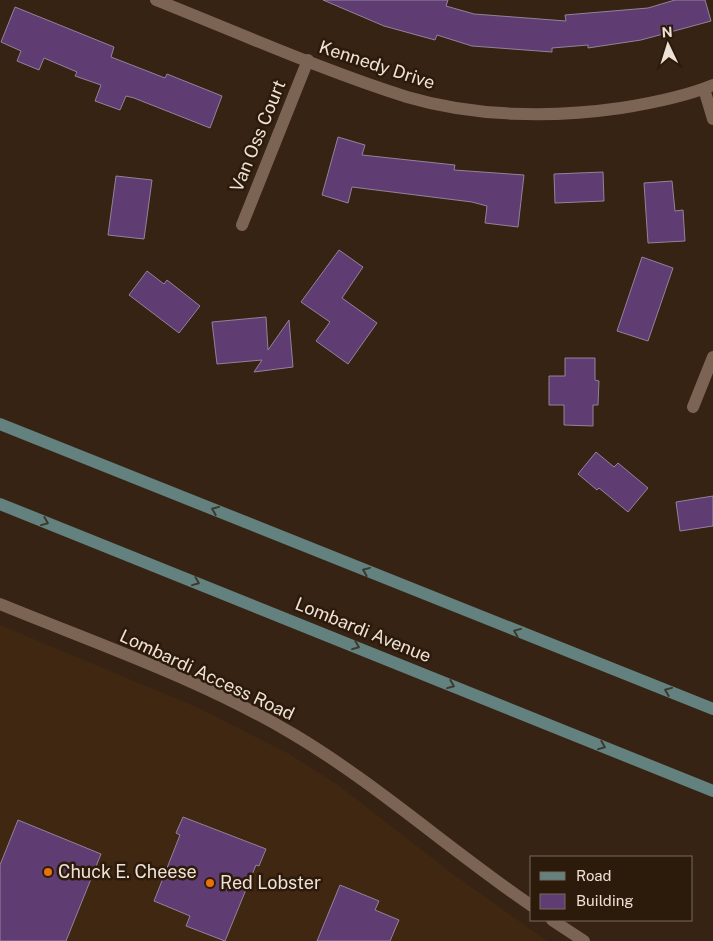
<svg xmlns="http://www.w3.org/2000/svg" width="713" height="941" viewBox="0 0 713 941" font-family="'Public Sans',sans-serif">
<rect width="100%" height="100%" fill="#372314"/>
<path fill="#402712" d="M 0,625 L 201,709 L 289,754 L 338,785 L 450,872 L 547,941 L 0,941 Z"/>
<g fill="#5f3c71" stroke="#92839b">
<path d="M 323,0 L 448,0 L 446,6 L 474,14 L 566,21 L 565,15 L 648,8 L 675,0 L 705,0 L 711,21 L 641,40 L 588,48 L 588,45 L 552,48 L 552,52 L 472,46 L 437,35 L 435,40 L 384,26 Z"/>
<path d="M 15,7 L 114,47 L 111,57 L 165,78 L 167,74 L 222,96 L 210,128 L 134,98 L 126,96 L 120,110 L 95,101 L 101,85 L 75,76 L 77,72 L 44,58 L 39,70 L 17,61 L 21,51 L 1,42 Z"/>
<path d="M 338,137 L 365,145 L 362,155 L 455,165 L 454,170 L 524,175 L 518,227 L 485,223 L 487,206 L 472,202 L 352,187 L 348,203 L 322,195 Z"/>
<path d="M 603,172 L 604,201 L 555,203 L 554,174 Z"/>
<path d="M 116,176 L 152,180 L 144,239 L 108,235 Z"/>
<path d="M 672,181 L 675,211 L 683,210 L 685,241 L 648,243 L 644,183 Z"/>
<path d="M 339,250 L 363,267 L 342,298 L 377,323 L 348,364 L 316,341 L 330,322 L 301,302 Z"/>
<path d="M 642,257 L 673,268 L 648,341 L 617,331 Z"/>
<path d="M 147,271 L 164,284 L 167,280 L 200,306 L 179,333 L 129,295 Z"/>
<path d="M 266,317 L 268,350 L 289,320 L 293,367 L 254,372 L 262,360 L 217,364 L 212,322 Z"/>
<path d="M 565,358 L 595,358 L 595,380 L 599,381 L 598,405 L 593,405 L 593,426 L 564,425 L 564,405 L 549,405 L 549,376 L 565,376 Z"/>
<path d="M 596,452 L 614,467 L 618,463 L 648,488 L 628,512 L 599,488 L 597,490 L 578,474 Z"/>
<path d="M 713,496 L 713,526 L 680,531 L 676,502 Z"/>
<path d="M 183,817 L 266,849 L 259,866 L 256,865 L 225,941 L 186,926 L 190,916 L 154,901 L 180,835 L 176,833 Z"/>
<path d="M 18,820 L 101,854 L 66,941 L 0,941 L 0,865 Z"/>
<path d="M 340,885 L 379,901 L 375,910 L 399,920 L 390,941 L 317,941 Z"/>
</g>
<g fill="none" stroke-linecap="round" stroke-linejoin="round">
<g stroke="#7b6453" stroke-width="12">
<path d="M 156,0 C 239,33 322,70 407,97 C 475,117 552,118 621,108 C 652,103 684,97 713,85"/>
<path d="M 704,89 L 713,119"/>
<path d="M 242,225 L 308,60"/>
<path d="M 693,407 L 713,357"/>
<path d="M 0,604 C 98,644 202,680 293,734 C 377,784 451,851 532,906"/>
<path d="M 552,920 L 584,941"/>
</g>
<g stroke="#63827f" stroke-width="12">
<path d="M 0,424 L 713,709"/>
<path d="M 0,504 L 713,791"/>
</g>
</g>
<defs><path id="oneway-chevron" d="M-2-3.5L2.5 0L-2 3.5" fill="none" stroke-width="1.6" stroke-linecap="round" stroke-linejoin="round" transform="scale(1.25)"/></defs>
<g stroke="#3c392d">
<use href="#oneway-chevron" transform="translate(215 510) rotate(-158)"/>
<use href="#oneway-chevron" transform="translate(45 522) rotate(22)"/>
<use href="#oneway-chevron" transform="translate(366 571) rotate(-158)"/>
<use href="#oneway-chevron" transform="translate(196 582) rotate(22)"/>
<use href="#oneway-chevron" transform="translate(517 632) rotate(-158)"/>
<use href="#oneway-chevron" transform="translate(356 646) rotate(22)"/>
<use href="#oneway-chevron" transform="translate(451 685) rotate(22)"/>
<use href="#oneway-chevron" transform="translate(668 691) rotate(-158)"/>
<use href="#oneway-chevron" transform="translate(602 746) rotate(22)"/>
</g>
<g fill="#e8710a" stroke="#2c1a0a" stroke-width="2">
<circle cx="48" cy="872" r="5"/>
<circle cx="210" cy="883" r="5"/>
</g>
<g text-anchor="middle" stroke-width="5" stroke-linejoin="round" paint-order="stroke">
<g font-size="18" fill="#eee1d7" stroke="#2c1a0a">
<text transform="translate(377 65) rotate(18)" y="6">Kennedy Drive</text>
<text transform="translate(258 136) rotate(-68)" y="6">Van Oss Court</text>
<text transform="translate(363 630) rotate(22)" y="6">Lombardi Avenue</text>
<text transform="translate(207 675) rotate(25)" y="6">Lombardi Access Road</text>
</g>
<g font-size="18" fill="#eee1d7" stroke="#2c1a0a" text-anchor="start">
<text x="58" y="878">Chuck E. Cheese</text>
<text x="220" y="889">Red Lobster</text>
</g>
</g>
<rect x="530" y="856" width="162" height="65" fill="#2c1a0a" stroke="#7a6a5c"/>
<rect x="540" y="872" width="25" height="8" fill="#63827f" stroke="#7a6a5c"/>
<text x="576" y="881" font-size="15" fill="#eee1d7">Road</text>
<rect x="540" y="894" width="25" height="15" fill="#5f3c71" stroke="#7a6a5c"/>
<text x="576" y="906" font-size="15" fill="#eee1d7">Building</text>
<g transform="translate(668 45) rotate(356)" stroke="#2c1a0a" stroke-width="4" paint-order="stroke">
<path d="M0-4L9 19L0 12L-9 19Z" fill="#eee1d7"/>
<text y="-8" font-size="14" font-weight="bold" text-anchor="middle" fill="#eee1d7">N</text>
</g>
</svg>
